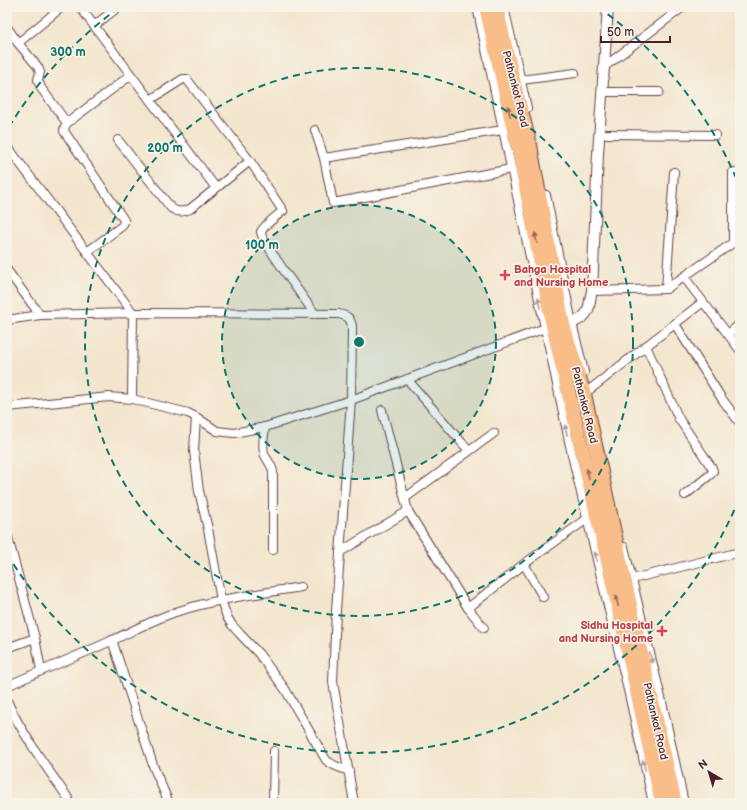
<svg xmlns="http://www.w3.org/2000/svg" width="747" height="810" viewBox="0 0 747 810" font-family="'Balsamiq Sans',sans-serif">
<rect width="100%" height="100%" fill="#f7f3e8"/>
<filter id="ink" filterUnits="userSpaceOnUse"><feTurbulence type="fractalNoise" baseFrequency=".025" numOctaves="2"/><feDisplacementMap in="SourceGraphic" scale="8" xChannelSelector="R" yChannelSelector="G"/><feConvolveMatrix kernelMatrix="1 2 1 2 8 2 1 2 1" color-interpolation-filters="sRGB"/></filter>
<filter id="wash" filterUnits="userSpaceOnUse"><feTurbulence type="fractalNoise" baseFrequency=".012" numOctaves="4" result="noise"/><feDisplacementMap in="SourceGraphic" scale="16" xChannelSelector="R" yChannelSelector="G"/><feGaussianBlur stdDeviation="0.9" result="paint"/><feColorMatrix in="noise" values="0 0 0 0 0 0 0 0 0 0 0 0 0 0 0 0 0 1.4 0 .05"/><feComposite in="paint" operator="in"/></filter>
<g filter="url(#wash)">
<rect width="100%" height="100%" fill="#f3e6ce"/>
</g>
<g filter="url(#ink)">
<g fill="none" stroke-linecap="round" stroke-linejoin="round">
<defs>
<g id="minor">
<path d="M 80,7 L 216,188"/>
<path d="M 477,7 L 572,455 L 629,694 L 653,803"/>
<path d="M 504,7 L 527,108"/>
<path d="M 94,26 L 118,7"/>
<path d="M 7,27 L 18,43 L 38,67 L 40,72 L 38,80 L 41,88 L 67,123"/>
<path d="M 18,43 L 62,7"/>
<path d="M 604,67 L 683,7"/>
<path d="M 521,80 L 575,73"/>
<path d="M 602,92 L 659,92"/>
<path d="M 150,100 L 183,79 L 187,79 L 189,82 L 250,161 L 283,211 C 278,215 263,226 261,232 C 260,239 308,304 315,314"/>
<path d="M 315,130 L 324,158 L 333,203 L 511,169"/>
<path d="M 600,134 L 716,135"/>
<path d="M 118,140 L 171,208 C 178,213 183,212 190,209 L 250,161"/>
<path d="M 7,146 L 133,313 L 132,399"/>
<path d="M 324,158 L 503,130"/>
<path d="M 733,172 L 733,243"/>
<path d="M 546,195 L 572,323 L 584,372"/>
<path d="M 87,252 L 122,226 L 124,222 L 124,220 L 64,131 C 64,127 65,126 67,123 L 131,75"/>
<path d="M 7,270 L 40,315"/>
<path d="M 684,277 L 740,350"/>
<path d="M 666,289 L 674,172"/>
<path d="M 592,291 L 666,289 L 740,238"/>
<path d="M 7,320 L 40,315 L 133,313 L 339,314 C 347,316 350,317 352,326 L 351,400 L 336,610 L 333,682 L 354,803"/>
<path d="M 675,324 L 722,399 L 740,423"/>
<path d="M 728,334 L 740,324"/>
<path d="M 646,346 L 679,419 L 712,468 L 713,471 L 711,474 L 685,495"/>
<path d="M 407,379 L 469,451"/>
<path d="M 584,394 L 703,302"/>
<path d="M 7,407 L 109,397 L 132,399 L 188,413 L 196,417 L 217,431 L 234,433 L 265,427 L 351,400 L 548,327"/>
<path d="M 382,410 L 408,511 L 468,608 L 524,564 L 587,519"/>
<path d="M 196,417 L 194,451 L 199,491 L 208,529 L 221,600 L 227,617 L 232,625 L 240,634 L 259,654 L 285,689 L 326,760 C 333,766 340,768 349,771"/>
<path d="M 265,427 C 264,435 262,445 264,453 C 266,460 273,465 273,473 L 273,550"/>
<path d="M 405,498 L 494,433"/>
<path d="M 7,534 L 35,638 L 41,670"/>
<path d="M 624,547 L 662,702 L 684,803"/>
<path d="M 340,552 L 408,511"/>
<path d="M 524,564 L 543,597"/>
<path d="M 632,579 L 740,552"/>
<path d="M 468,608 L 484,628"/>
<path d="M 112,640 L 154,768 L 169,803"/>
<path d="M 7,648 L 35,638"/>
<path d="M 7,686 C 42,670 78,656 113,640 C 135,630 156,618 179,611 C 219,598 260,594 301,587"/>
<path d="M 7,700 C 12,714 20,726 28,739 C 40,759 54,778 68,798"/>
<path d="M 273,803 L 274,751"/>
</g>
<path id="tertiary" d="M 557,326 C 568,324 583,322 588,310 C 590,304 590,298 592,291 L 598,154 L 608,7"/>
<g id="trunk">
<path d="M 486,7 L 520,156 L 553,326 L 612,579 L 662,803"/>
<path d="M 496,7 L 513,80 L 530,146 L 563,325 L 584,394 L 623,574 L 675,803"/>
</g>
</defs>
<use href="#minor" stroke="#633d43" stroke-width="10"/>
<use href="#tertiary" stroke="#633d43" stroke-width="12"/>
<use href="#trunk" stroke="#633d43" stroke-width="16"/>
<use href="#minor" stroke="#fff" stroke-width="8"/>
<use href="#tertiary" stroke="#fff" stroke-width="10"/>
<use href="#trunk" stroke="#f8bd88" stroke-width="14"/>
</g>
<defs><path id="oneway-solid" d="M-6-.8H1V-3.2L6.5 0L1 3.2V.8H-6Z"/></defs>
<g fill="#986655">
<use href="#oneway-solid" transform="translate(509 111) rotate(-103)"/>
<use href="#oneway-solid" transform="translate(536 238) rotate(-101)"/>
<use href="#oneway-solid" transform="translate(588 474) rotate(-103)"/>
<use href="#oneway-solid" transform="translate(617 601) rotate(-103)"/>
</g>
<g fill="#ae9aa0">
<use href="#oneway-solid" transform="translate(539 303) rotate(-102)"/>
<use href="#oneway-solid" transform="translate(566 430) rotate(-102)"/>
<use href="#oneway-solid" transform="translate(596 557) rotate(-103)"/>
<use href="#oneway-solid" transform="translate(651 658) rotate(77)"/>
<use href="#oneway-solid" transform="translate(644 765) rotate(-103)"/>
</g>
</g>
<circle cx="359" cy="342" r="137" fill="#0f766e" fill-opacity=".12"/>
<g fill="none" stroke="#0f766e" stroke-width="2" stroke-dasharray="7 5">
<circle cx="359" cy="342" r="137"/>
<circle cx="359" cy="342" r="274"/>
<path d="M739 499A411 411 0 0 1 9 557M9 127A411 411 0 0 1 120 7M598 7A411 411 0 0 1 739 185"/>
</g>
<g fill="#e0444e" stroke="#f7f3e8" stroke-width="1.5">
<path d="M503 269h4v4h4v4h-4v4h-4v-4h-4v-4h4z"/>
<path d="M660 625h4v4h4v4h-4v4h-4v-4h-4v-4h4z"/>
</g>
<g text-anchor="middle" stroke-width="3.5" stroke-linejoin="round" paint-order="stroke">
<g font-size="11" fill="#4a1f2b" stroke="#f7f3e8">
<text transform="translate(516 89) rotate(76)" y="4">Pathankot Road</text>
<text transform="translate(585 405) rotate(76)" y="4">Pathankot Road</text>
<text transform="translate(656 721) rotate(77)" y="4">Pathankot Road</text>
</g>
<g font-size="11" font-weight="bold" fill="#be3a42" stroke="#f7f3e8" text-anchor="start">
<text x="514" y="273">Bahga Hospital<tspan x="514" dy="13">and Nursing Home</tspan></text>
<text x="653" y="629" text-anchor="end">Sidhu Hospital<tspan x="653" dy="13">and Nursing Home</tspan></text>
</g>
</g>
<circle cx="359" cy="342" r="6" fill="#0f766e" stroke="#f7f3e8" stroke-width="2"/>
<g font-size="12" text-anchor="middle" font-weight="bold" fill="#0f766e" stroke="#f7f3e8" stroke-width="3.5" stroke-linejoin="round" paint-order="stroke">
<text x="68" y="56">300 m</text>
<text x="165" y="152">200 m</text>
<text x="262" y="249">100 m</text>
</g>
<rect width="747" height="810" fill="none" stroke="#f7f3e8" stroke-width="24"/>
<g transform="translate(709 772) rotate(322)" stroke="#f7f3e8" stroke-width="3" paint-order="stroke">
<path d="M0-3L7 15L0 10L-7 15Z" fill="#4a1f2b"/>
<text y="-6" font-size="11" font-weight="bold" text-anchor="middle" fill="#4a1f2b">N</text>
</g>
<path d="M601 36v6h69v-6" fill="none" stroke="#4a1f2b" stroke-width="2"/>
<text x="607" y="36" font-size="12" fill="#4a1f2b" stroke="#f7f3e8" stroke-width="3" paint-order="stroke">50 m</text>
</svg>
